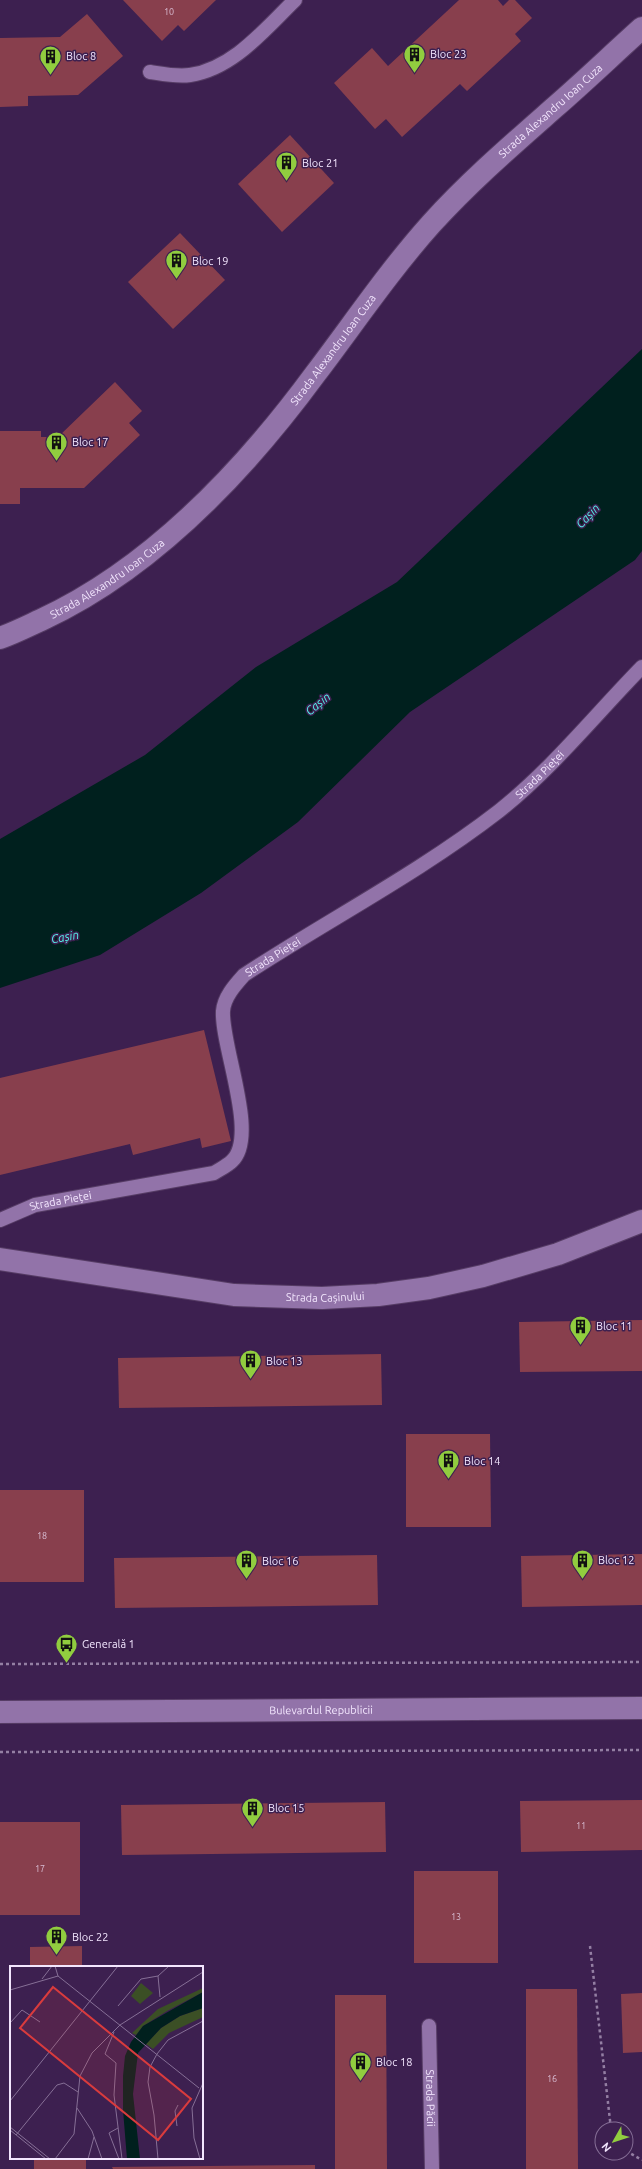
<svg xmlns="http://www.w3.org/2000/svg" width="642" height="2169" viewBox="0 0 642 2169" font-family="Ubuntu,sans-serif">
<rect width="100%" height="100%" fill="#3d2050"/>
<path fill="#00201e" d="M 642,349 L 642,551 L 635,560 L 410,712 L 298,822 L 201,893 L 100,955 L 0,988 L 0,839 L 145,755 L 256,667 L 397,582 Z"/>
<g fill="#883f4d">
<path d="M 123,0 L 216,0 L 184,31 L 178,25 L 162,41 Z"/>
<path d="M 459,0 L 498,0 L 503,6 L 509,0 L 515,0 L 532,18 L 515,34 L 521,41 L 467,91 L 460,84 L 402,137 L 386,119 L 375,129 L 334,83 L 372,48 L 388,66 Z"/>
<path d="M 87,14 L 123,56 L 78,95 L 28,96 L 28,106 L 0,107 L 0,38 L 60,37 Z"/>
<path d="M 290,135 L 334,183 L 282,232 L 238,184 Z"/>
<path d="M 180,233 L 225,280 L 173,329 L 128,282 Z"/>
<path d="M 115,382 L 142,411 L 129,423 L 140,435 L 84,488 L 20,488 L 20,504 L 0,504 L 0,431 L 41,431 L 41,437 L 58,437 Z"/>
<path d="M 204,1030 L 231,1141 L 202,1148 L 200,1138 L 133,1155 L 130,1144 L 0,1175 L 0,1078 Z"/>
<path d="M 642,1320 L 642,1371 L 520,1372 L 519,1322 Z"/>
<path d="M 381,1354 L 382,1405 L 119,1408 L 118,1358 Z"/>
<path d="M 406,1434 L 490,1434 L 491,1527 L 406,1527 Z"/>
<rect x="0" y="1490" width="84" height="92"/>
<path d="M 642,1554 L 642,1605 L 522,1607 L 521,1556 Z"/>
<path d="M 377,1555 L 378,1605 L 115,1608 L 114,1558 Z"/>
<path d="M 642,1800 L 642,1850 L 521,1852 L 520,1801 Z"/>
<path d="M 385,1802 L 386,1852 L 122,1855 L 121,1805 Z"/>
<rect x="0" y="1822" width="80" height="93"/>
<rect x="414" y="1871" width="84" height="92"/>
<path d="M 82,1946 L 82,1967 L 30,1967 L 30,1947 Z"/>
<path d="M 526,1989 L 577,1989 L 578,2169 L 526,2169 Z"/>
<path d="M 642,1993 L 642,2052 L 623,2053 L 621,1994 Z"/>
<path d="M 335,1995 L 386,1995 L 387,2169 L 335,2169 Z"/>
<rect x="34" y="2158" width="52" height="11"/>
<path d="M 315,2165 L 315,2169 L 113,2169 L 112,2167 Z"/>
</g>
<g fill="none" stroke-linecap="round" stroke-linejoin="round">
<defs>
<g id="service">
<path d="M 150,72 C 163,74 177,77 190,75 C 233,69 265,29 295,0"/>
<path id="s1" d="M 0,1220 L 35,1205 L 214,1173 C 220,1169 227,1166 232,1161 C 259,1136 221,1046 223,1011 C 224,997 235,985 244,975 C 328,920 419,873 499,811 C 552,769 595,715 642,667"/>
<path id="s2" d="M 429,2026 L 432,2169"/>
</g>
<g id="minor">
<path id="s3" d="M 0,1259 L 234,1295 L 322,1298 L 378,1295 L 429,1288 L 483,1276 L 558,1254 L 642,1221"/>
</g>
<g id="tertiary">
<path id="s4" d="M 0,1712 L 642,1708"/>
</g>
<g id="secondary">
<path id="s5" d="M 0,638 C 14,633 28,626 41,620 C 153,568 244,471 316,373 C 354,323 389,271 431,224 C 470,181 513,144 555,107 C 585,81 613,54 642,28"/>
</g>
</defs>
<use href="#service" stroke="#563c65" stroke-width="16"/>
<use href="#minor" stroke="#563c65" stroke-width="24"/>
<use href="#tertiary" stroke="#563c65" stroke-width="24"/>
<use href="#secondary" stroke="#563c65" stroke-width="24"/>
<g stroke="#947fa3" stroke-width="2.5" stroke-dasharray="3 3" stroke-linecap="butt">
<path d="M 0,1664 L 642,1662"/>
<path d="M 0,1752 L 642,1750"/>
<path d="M 590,1946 L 611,2129"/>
<path d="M 626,2151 L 642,2160"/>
</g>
<use href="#service" stroke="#9273a9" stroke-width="14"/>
<use href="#minor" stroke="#9273a9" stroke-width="22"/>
<use href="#tertiary" stroke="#9273a9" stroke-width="22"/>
<use href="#secondary" stroke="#9273a9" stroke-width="22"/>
</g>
<defs>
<symbol id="building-pin" viewBox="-11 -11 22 30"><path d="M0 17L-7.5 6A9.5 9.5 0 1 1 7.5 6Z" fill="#91cd3f" stroke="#3d2050"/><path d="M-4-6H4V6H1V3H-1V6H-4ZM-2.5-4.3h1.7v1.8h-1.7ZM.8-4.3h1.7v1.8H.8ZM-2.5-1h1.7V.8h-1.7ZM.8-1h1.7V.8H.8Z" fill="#111"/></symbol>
<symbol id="bus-pin" viewBox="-11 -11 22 30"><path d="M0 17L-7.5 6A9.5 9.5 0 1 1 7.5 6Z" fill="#91cd3f" stroke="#3d2050"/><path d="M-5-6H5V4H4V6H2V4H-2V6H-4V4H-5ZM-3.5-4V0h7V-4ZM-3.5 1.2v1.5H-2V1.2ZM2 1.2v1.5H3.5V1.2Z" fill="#111"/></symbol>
</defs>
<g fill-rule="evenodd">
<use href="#building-pin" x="402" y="42" width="25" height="34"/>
<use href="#building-pin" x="38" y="44" width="25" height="34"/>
<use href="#building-pin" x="274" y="150" width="25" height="34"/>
<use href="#building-pin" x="164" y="248" width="25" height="34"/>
<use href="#building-pin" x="44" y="430" width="25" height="34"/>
<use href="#building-pin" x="568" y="1314" width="25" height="34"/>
<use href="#building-pin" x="238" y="1348" width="25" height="34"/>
<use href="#building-pin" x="436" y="1448" width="25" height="34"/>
<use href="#building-pin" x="570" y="1548" width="25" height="34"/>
<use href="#building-pin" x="234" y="1548" width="25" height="34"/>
<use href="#bus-pin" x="54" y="1632" width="25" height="34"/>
<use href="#building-pin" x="240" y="1796" width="25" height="34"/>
<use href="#building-pin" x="44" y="1924" width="25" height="34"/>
<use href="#building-pin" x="348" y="2050" width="25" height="34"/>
</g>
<g text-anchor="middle" stroke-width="3" stroke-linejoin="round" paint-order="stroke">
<g font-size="9" fill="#d8bcd2">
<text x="169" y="15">10</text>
<text x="42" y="1539">18</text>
<text x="581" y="1829">11</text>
<text x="40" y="1872">17</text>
<text x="456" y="1920">13</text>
<text x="552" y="2082">16</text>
</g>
<g font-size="11" fill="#f3e6fe" stroke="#3d2050" text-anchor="start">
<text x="430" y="58">Bloc 23</text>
<text x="66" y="60">Bloc 8</text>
<text x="302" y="167">Bloc 21</text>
<text x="192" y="265">Bloc 19</text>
<text x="72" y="446">Bloc 17</text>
<text x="596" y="1330">Bloc 11</text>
<text x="266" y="1365">Bloc 13</text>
<text x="464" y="1465">Bloc 14</text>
<text x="598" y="1564">Bloc 12</text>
<text x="262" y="1565">Bloc 16</text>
<text x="82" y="1648">Generală 1</text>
<text x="268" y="1812">Bloc 15</text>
<text x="72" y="1941">Bloc 22</text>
<text x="376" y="2066">Bloc 18</text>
</g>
<g font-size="11" fill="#f3e6fe" stroke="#3d2050">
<text dy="4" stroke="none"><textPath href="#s5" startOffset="771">Strada Alexandru Ioan Cuza</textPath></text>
<text dy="4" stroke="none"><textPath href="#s5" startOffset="447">Strada Alexandru Ioan Cuza</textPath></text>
<text dy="4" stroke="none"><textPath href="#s5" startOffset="123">Strada Alexandru Ioan Cuza</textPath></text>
<text dy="4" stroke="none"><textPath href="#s1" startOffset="796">Strada Pieței</textPath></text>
<text dy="4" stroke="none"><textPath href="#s1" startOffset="472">Strada Pieței</textPath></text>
<text dy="4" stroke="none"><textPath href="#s1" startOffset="64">Strada Pieței</textPath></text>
<text dy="4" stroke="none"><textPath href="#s3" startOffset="328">Strada Cașinului</textPath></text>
<text dy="4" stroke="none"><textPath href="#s4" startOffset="321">Bulevardul Republicii</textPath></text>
<text dy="4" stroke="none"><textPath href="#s2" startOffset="72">Strada Păcii</textPath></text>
</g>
<g font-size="12" font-style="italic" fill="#53f1e8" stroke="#3d2050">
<text transform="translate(588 516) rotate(-46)" y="4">Cașin</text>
<text transform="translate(318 704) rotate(-39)" y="4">Cașin</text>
<text transform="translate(65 937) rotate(-10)" y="4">Cașin</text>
</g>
</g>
<g transform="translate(10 1966)">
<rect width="193" height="193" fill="#3d2050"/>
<path d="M 131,17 L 143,27 L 130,38 L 121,30 ZM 193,22 L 193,26 L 157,45 L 133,60 L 126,69 L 122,67 L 148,43 ZM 193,42 L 193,51 L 159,67 L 143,83 L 136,78 L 151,62 L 170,50 Z" fill="#3b4f25"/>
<path d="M 193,26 L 193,42 L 170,50 L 151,62 L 128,87 L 123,128 L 130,193 L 117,193 L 113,144 L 113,110 L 115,90 L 121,76 L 133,60 Z" fill="#00201e"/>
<path fill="none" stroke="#866f96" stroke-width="1" d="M 45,0 L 48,10 L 189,122M 148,10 L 150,31M 32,13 L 42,0M 0,24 L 48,10M 108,40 L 131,13 L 148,10 L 159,0M 0,57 L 12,44 L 30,56M 104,66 L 95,88 L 106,97 L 104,129 L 112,193M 0,135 L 108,0M 67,142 L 82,165 L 92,193M 167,160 L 165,145 L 168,139M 0,161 L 40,193M 108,162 L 99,167 L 109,193M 0,164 L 36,193M 6,169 L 47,119 L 54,117 L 68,126M 45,193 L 64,168 L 70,110 L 82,87 L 110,59 L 193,6M 78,193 L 84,171M 148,193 L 144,149 L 138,116 L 140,101 L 147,88 L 158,74 L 193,55M 190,193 L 184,172 L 182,142 L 193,117"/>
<path fill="#d93b3d" fill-opacity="0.15" stroke="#d93b3d" stroke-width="2" d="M 43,21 L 181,133 L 148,174 L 10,62 Z"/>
<rect width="193" height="193" fill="none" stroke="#f3e6fe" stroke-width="2"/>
</g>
<g transform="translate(614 2141) rotate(231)"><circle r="19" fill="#3d2050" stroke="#866f96"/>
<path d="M0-3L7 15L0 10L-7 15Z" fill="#91cd3f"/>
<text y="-6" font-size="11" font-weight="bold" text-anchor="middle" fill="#f3e6fe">N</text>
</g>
</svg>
